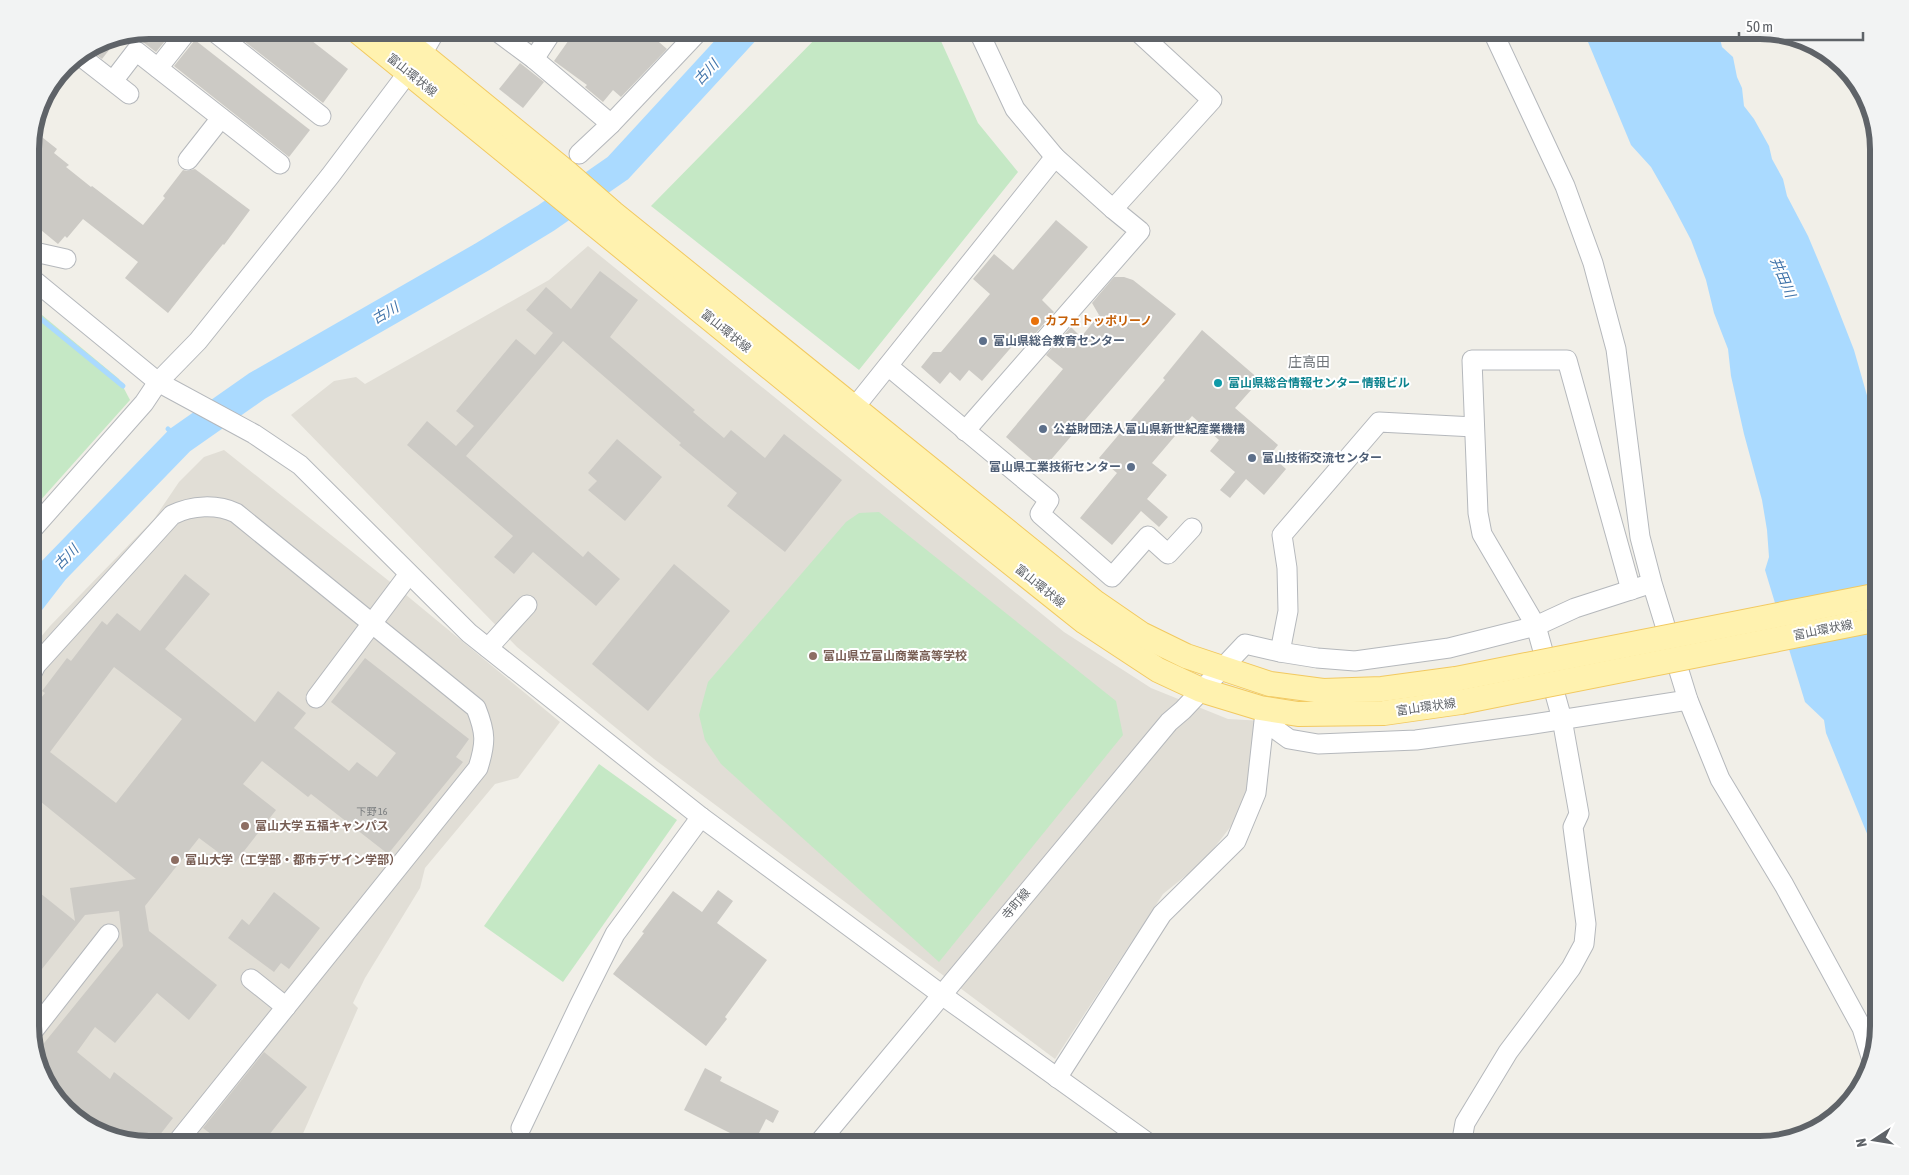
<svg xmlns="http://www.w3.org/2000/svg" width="1909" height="1175" viewBox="0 0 1909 1175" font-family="'Asap Condensed','Noto Sans JP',sans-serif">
<rect width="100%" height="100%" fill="#f1efe8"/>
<g fill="#e1ded6">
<path d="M 588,246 L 1064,632 L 1151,688 L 1228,719 L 1264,721 L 1242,806 L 1235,821 L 1204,861 L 1163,894 L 1055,1059 L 654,759 L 517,647 L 291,415 L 334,381 L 356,377 L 365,384 L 549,280 Z"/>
<path d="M 224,450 L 394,585 L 560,722 L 518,778 L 495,784 L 425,868 L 420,888 L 365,978 L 353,1003 L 358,1008 L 298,1145 L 148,1145 L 89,1129 L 46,1086 L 30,1034 L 30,650 L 50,626 L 154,519 L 179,482 L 204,457 Z"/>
</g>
<g fill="#c5e8c5">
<path d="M 824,30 L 936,30 L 978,123 L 1018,172 L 859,370 L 651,206 Z"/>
<path d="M 30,305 L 119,379 L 130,400 L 30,512 Z"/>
<path d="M 879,512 L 1116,701 L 1123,735 L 939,962 L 721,764 L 705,740 L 699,715 L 708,682 L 846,522 L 859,513 Z"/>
<path d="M 599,764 L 677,820 L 563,982 L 484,926 Z"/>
</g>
<path fill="#aadaff" d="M 1583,30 L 1718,30 L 1722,47 L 1733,57 L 1737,77 L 1742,88 L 1744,106 L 1754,119 L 1769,146 L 1772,159 L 1783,179 L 1787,196 L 1808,236 L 1829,286 L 1854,350 L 1870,406 L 1879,425 L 1879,863 L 1826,733 L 1824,720 L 1805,702 L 1765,570 L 1769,557 L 1767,530 L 1762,500 L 1744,434 L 1731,376 L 1728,349 L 1714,313 L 1706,280 L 1691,240 L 1671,202 L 1651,167 L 1631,145 Z"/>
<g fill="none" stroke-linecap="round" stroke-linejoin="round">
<g stroke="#aadaff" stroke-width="5">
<path d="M 30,310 L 123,386"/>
<path d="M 168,429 L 180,440"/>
</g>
<path stroke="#aadaff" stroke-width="30" d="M 30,601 L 54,570 L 180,440 L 257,386 L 482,257 L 546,218 L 618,168 L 745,30"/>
</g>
<g fill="#cccac5" fill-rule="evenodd">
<path d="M 148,30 L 174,30 L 156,52 L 131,33 Z"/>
<path d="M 230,30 L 298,30 L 348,69 L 323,103 Z"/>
<path d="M 576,30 L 609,30 L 621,37 L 624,33 L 628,36 L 633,30 L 645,30 L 667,49 L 621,97 L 613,90 L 603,102 L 585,87 L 587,85 L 554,61 Z"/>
<path d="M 120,36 L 102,59 L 89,49 L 103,39 Z"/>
<path d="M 195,40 L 310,130 L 289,157 L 174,66 Z"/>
<path d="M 520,63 L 544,82 L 523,108 L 499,89 Z"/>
<path d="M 33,130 L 57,149 L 54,153 L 69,165 L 66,167 L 91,187 L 92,186 L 143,225 L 165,198 L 163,196 L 183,170 L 187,171 L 195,169 L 250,210 L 224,245 L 223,244 L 206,265 L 168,313 L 125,278 L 138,262 L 83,219 L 67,238 L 65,236 L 58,244 L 30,221 L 30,141 Z"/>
<path d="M 1056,220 L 1088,247 L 1042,300 L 1054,312 L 1029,341 L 1022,335 L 982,381 L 969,370 L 960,381 L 950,372 L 940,384 L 921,367 L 933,352 L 941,352 L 990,294 L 973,279 L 994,254 L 1013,270 Z"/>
<path d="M 600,271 L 638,300 L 610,337 L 695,410 L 693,412 L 724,438 L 731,430 L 765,458 L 784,434 L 842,480 L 785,552 L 727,506 L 737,493 L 679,445 L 681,443 L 563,341 L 466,456 L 583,557 L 588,551 L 620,579 L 596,606 L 533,552 L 514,574 L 494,557 L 513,536 L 407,445 L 427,421 L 456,446 L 474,426 L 456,411 L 516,339 L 535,355 L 553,333 L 526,310 L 546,287 L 571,309 Z"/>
<path d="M 1114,277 L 1124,277 L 1133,280 L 1176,314 L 1043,469 L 1006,437 L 1063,369 L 1046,355 L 1071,327 L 1081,337 L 1099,315 L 1092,303 Z"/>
<path d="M 1202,330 L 1260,380 L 1235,408 L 1278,445 L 1270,455 L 1286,469 L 1264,495 L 1246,479 L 1230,498 L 1220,490 L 1235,472 L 1210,451 L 1219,440 L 1192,416 L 1152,463 L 1167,475 L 1147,499 L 1168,517 L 1159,527 L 1141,511 L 1112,545 L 1080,518 L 1117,473 L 1099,458 L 1165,380 L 1163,378 Z"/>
<path d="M 617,439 L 662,477 L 625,521 L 588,490 L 597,481 L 588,473 Z"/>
<path d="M 674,564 L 730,611 L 648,711 L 592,664 Z"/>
<path d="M 185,574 L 210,594 L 165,649 L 255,722 L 278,691 L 306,713 L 294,728 L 349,771 L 357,762 L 377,777 L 396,753 L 331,702 L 365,658 L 469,739 L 456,757 L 463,762 L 388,854 L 311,794 L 308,797 L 262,761 L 243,784 L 276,810 L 234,864 L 199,838 L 145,906 L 149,931 L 217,985 L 189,1020 L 157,993 L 115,1043 L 95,1027 L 77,1052 L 110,1079 L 114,1072 L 173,1118 L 152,1145 L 148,1145 L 92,1130 L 46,1086 L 36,1053 L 123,946 L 119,911 L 85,915 L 30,984 L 30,885 L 75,921 L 70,888 L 136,879 L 30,793 L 30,712 L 45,693 L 42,691 L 67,658 L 71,661 L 102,621 L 107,625 L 117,613 L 140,631 ZM 114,667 L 182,719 L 116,803 L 50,752 Z"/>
<path d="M 718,890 L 733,901 L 717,923 L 767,960 L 725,1017 L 727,1019 L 706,1046 L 613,974 L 644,933 L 642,932 L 673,891 L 702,912 Z"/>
<path d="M 274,892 L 320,928 L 289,969 L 281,963 L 274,972 L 228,938 L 242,919 L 249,925 Z"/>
<path d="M 264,1052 L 307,1087 L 261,1145 L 225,1145 L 203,1128 Z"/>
<path d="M 705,1068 L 722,1077 L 720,1081 L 779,1111 L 773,1123 L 766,1119 L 753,1145 L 745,1145 L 732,1138 L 734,1135 L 684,1110 Z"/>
</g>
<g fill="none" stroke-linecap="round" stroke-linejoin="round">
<defs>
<g id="minor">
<path d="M 212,30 L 321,116"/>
<path d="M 495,30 L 534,59 L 611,124 L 700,30"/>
<path d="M 1492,30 L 1565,186 L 1593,263 L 1616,349 L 1640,537 L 1652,583 L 1688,700 L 1720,779 L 1784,885 L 1862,1028 L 1871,1057"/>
<path d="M 79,55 L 129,94"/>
<path d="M 534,59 L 553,30"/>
<path d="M 158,68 L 188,30"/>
<path d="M 113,81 L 136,51 L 280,164"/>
<path d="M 579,154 L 611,124"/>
<path d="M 188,160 L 221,118"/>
<path d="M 1113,209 L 1212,100 L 1136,30"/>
<path d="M 30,251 L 66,259"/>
<path d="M 30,277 L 158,382 L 254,434 L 300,465 L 469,633 L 701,817 L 953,1003 L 1151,1145"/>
<path d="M 888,366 L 1049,500 L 1040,514 L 1112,577 L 1148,536 L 1168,554 L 1192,528"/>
<path d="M 854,408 L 1055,157"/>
<path d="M 965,431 L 1140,231 L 1113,209 L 1055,157 L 1015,109 L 978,30"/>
<path d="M 30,532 L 144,403 L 158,382 L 198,341 L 330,176 L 422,54 L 436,30"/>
<path d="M 488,648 L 527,605"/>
<path d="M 1280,652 L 1288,611 L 1287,568 L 1282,535 L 1379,422 L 1474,427"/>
<path d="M 30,677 L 36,665 L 172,515 C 192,505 217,504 236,513 L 476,708 C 486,733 486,743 478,768 L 175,1145"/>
<path d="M 316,698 L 409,574"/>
<path d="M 251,979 L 286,1007"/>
<path d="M 30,1035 L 109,934"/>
<path d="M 1057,1078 L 1162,914 L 1236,841 L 1256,793 L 1264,721 L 1289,739 L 1318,744 L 1416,740 L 1527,725 L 1688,700"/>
<path d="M 521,1128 L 579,1006 L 615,934 L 701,817"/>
<path d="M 817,1145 L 1169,722 L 1183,710 L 1245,644 L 1280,652 L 1317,658 L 1355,661 L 1449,648 L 1536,626 L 1575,608 L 1643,586"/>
<path d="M 1461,1145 L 1465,1123 L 1508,1052 L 1571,968 L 1584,944 L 1586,924 L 1573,827 L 1579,814 L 1562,719 L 1536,626 L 1482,534 L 1478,513 L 1472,360 L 1567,360 L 1631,590"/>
</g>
<g id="major">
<path d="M 356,30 L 957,520 L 1085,622 L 1158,670 L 1201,690 L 1260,708 L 1298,714 L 1384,713 L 1461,702"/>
<path d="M 392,30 L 566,172 L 613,213 L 1096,603 L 1141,634 L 1186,656 L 1270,684 L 1323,691 L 1382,689 L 1456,679"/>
</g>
</defs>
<use href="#minor" stroke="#b5b8bc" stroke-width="21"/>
<use href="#major" stroke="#f2c960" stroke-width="26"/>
<use href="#minor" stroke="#fff" stroke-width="19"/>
<use href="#major" stroke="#fff2af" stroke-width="24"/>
<defs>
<g id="major-bridge">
<path d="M 1456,679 L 1879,595"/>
<path d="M 1461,702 L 1879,619"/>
</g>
</defs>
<use href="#major-bridge" stroke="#f2c960" stroke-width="26" stroke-linecap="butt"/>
<use href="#major-bridge" stroke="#fff2af" stroke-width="24"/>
</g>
<circle fill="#e8710a" stroke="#fff" stroke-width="2" cx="1035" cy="321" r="5"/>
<g fill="#5c6f8a" stroke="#fff" stroke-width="2">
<circle cx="983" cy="341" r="5"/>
<circle cx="1043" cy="429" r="5"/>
<circle cx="1252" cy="458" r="5"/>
<circle cx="1131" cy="467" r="5"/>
</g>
<circle fill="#0f9aa8" stroke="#fff" stroke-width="2" cx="1218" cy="383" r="5"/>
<g fill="#8d6e63" stroke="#fff" stroke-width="2">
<circle cx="813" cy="656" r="5"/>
<circle cx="245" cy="826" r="5"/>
<circle cx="175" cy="860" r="5"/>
</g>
<g text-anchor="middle" stroke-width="4" stroke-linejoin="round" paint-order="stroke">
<g font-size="10" fill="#7a7d7f">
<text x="372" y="815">下野 16</text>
</g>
<g font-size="12" fill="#5f6368" stroke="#fff">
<text transform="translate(412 75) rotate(39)" y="4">富山環状線</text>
<text transform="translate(726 331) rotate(39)" y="4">富山環状線</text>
<text transform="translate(1040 586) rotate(39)" y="4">富山環状線</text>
<text transform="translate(1823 630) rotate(-11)" y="4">富山環状線</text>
<text transform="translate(1426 707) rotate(-8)" y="4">富山環状線</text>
<text transform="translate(1016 904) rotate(-50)" y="4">寺町線</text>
</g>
<g font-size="12" font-weight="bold" fill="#c56008" stroke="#fff" text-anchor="start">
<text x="1045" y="325">カフェトッポリーノ</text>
</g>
<g font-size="12" font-weight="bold" fill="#4e5e75" stroke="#fff" text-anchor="start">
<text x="993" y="345">富山県総合教育センター</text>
<text x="1053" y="433">公益財団法人富山県新世紀産業機構</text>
<text x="1262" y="462">富山技術交流センター</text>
<text x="1121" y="471" text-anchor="end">富山県工業技術センター</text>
</g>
<g font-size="12" font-weight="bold" fill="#0d838f" stroke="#fff" text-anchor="start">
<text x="1228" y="387">富山県総合情報センター 情報ビル</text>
</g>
<g font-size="12" font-weight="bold" fill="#785e54" stroke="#fff" text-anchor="start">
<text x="823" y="660">富山県立富山商業高等学校</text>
<text x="255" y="830">富山大学 五福キャンパス</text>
<text x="185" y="864">富山大学（工学部・都市デザイン学部）</text>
</g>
<g font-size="14" font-style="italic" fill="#4174aa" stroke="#fff">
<text transform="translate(706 72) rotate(-47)" y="5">古川</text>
<text transform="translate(1783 277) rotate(67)" y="5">井田川</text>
<text transform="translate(385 313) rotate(-30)" y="5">古川</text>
<text transform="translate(66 557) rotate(-46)" y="5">古川</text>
</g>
<g font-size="14" fill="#70757a" stroke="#fff">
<text x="1309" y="367">庄高田</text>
</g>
</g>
<path d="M0 0H1909V1175H0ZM149 39H1760A110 110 0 0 1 1870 149V1026A110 110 0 0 1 1760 1136H149A110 110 0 0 1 39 1026V149A110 110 0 0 1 149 39Z" fill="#f2f3f3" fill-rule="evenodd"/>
<path fill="none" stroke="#5f6368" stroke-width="6" d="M149 39H1760A110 110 0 0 1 1870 149V1026A110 110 0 0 1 1760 1136H149A110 110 0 0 1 39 1026V149A110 110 0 0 1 149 39Z"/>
<g transform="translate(1874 1140) rotate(258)" stroke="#ffffff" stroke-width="4" paint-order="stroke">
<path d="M0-4L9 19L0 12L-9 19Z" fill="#5f6368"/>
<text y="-8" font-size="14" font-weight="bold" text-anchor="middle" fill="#5f6368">N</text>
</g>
<path d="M1739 32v8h124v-8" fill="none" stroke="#5f6368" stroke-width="2.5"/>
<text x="1746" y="32" font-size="15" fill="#5f6368" stroke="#ffffff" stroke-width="4" paint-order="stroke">50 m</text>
</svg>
